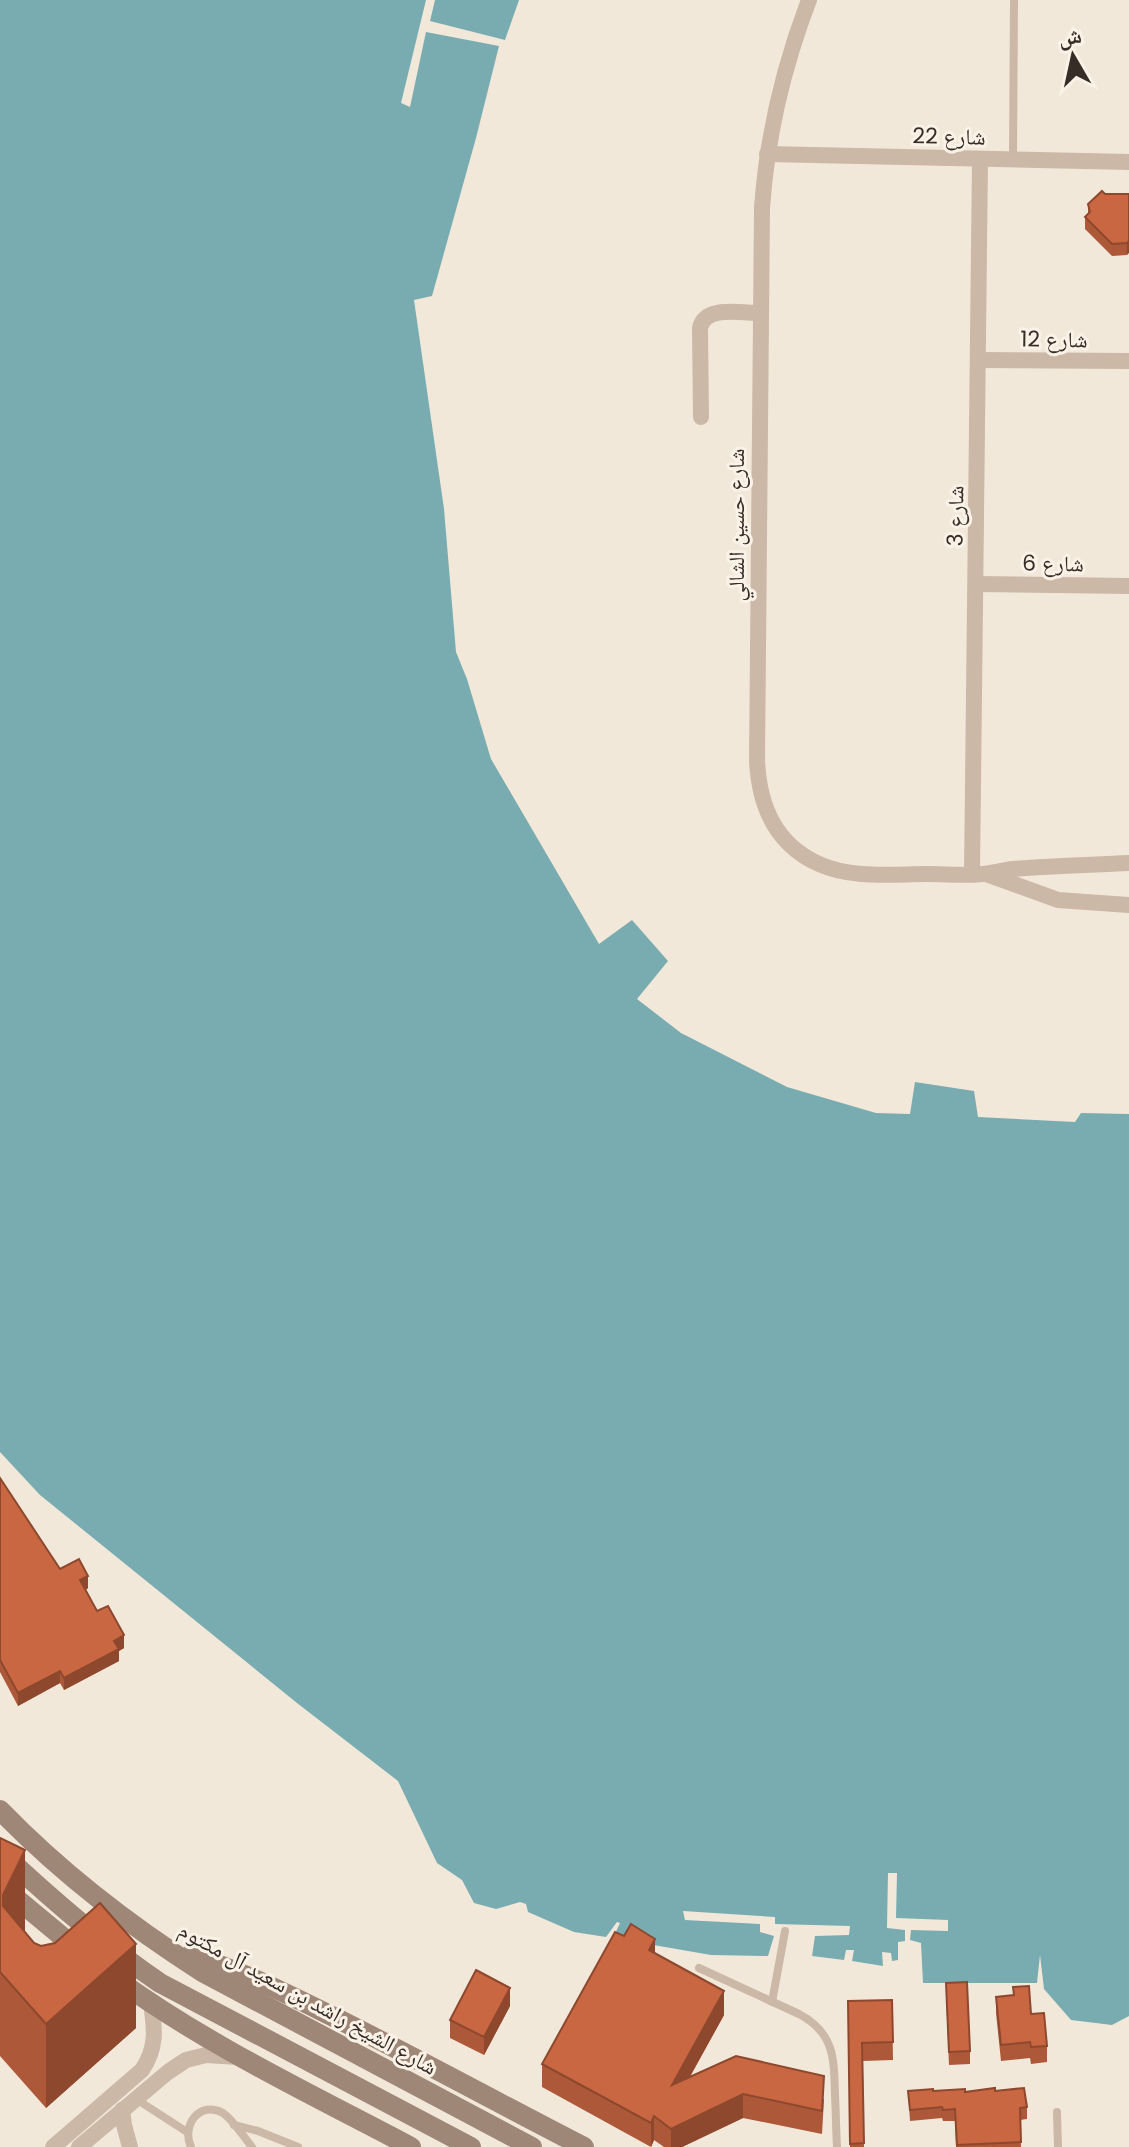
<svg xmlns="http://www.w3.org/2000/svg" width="1129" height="2147" viewBox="0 0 1129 2147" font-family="Poppins,'Noto Naskh Arabic',sans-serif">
<rect width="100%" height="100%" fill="#f2e8da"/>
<g fill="#79acb0">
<path d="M 0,0 L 426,0 L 401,103 L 410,107 L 426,32 L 499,46 L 476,138 L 432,296 L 414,300 L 444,509 L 456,652 L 467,679 L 491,759 L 599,944 L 632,920 L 668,961 L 637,999 L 681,1033 L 787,1087 L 876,1113 L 910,1114 L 915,1082 L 974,1091 L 978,1117 L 1075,1122 L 1081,1113 L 1129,1114 L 1129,2016 L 1112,2025 L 1071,2020 L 1044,1989 L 1040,1955 L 1037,1983 L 923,1983 L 921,1943 L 910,1940 L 911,1930 L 948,1931 L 948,1920 L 896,1918 L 897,1873 L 888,1873 L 887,1928 L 905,1930 L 905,1941 L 898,1942 L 898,1960 L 892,1961 L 891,1953 L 882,1952 L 883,1966 L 852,1961 L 854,1950 L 846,1950 L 844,1960 L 812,1956 L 815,1936 L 849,1935 L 850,1926 L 775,1924 L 775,1917 L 683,1911 L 685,1920 L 760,1924 L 760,1932 L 774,1936 L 768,1956 L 711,1955 L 613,1938 L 620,1923 L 617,1922 L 606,1937 L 574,1932 L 528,1912 L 526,1904 L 520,1902 L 496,1909 L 474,1903 L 462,1880 L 437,1863 L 398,1781 L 297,1703 L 40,1495 L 0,1452 Z"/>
<path d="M 435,0 L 519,0 L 505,40 L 430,21 Z"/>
</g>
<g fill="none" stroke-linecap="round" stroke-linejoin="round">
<g stroke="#cbb8a6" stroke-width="8">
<path d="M 1013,159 L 1014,0"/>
<path d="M 699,1968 L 799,2014 C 835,2033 834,2059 835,2096 C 836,2113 836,2130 837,2147"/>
<path d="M 772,2002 L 785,1931"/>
<path d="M 136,2099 L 187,2132"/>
<path d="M 1057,2112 L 1058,2147"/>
<path d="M 234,2125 L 258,2131 L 298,2147"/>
<path d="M 191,2147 C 181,2125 200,2100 223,2113 C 234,2121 243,2136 252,2147"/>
</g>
<g stroke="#cbb8a6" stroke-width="16">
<path d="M 809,0 C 783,68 767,136 762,208 L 757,760 C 759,806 775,844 819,864 C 852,879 892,874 928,874 C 946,874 965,876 983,874 C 993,873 1003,870 1013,869 C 1052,866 1090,865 1129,863"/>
<path d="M 767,154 L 1129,162"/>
<path d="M 978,360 L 1129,361"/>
<path d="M 701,417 L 700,328 C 705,305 742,313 760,313"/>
<path d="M 976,584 L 1129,586"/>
<path d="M 972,874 L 980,159"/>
<path d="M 986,874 L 1058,900 L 1129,905"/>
<path d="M 122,2110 L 124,2125 L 130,2147"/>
<path d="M 53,2147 L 142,2070 C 157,2048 155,2029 151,2004"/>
<path d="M 79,2147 L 168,2072 L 186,2060 L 206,2055 L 238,2057"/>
</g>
<g stroke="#9e8777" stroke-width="20">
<path d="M 0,1810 C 61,1873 130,1926 204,1973 L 532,2147"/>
<path d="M 0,1851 C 51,1899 103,1944 160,1983 L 471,2147"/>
<path d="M 0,1885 L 83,1954"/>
<path d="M 190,1955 C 243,1971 291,1996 340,2020 C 422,2061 502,2105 584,2147"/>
<path d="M 115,1978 C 207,2045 311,2094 411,2147"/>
</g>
</g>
<g fill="#ad5939">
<path d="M 1105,194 L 1129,194 L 1127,255 L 1112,256 L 1085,229 L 1085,217 L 1088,214 L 1088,204 Z"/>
<path d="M 0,1478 L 60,1569 L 88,1588 L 86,1590 L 97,1611 L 124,1648 L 119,1651 L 119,1661 L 64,1690 L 60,1683 L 18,1706 L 0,1672 Z"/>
<path d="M 0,1838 L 25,1932 L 34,1943 L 136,2028 L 46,2108 L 0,2056 Z"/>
<path d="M 655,1954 L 724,2015 L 690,2077 L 824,2099 L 822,2134 L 743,2118 L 682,2147 L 664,2147 L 654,2140 L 651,2147 L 542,2087 L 542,2064 Z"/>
<path d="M 1013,1987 L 1031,2014 L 1047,2046 L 1047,2062 L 1031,2064 L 1030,2058 L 1001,2061 L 996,2013 L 996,1997 L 1013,1995 Z"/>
<path d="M 946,1995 L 970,2051 L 970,2064 L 949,2065 Z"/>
<path d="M 892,2000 L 893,2060 L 863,2061 L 864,2147 L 850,2147 L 848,2001 Z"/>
<path d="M 510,2006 L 484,2055 L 450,2038 L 450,2020 Z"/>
<path d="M 908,2091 L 995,2091 L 1027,2107 L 1027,2119 L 1020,2120 L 1021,2147 L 956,2147 L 955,2121 L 943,2121 L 942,2118 L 910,2121 Z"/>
</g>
<g fill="#8d482e">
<path d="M 1129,241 L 1129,253 L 1127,255 L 1127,243 Z"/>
<path d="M 88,1576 L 88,1588 L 80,1592 L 80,1580 Z"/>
<path d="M 124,1635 L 124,1648 L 119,1651 L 119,1661 L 64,1690 L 64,1678 L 114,1641 Z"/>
<path d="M 60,1671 L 60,1683 L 18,1706 L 18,1693 Z"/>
<path d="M 25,1850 L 25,1934 L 4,1977 L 3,1895 Z"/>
<path d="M 655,1939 L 655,1963 L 649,1950 Z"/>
<path d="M 136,1944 L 136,2028 L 46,2108 L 46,2024 Z"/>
<path d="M 510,1988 L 510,2006 L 484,2055 L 484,2037 Z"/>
<path d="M 724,1991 L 724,2015 L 672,2108 L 672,2085 Z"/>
<path d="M 743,2094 L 743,2118 L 682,2147 L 671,2147 L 671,2129 Z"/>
<path d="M 654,2116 L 654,2140 L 651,2147 L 651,2123 Z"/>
</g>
<g fill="#c96742" stroke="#8d482e" stroke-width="2">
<path d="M 1102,191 L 1105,194 L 1129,194 L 1129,241 L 1127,243 L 1112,244 L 1085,217 L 1090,212 L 1088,204 Z"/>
<path d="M 0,1478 L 60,1569 L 79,1559 L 88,1576 L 80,1580 L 97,1611 L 108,1606 L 124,1635 L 114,1641 L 119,1649 L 64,1678 L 60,1671 L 18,1693 L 0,1660 Z"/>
<path d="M 0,1838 L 25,1850 L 3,1895 L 3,1906 L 34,1943 L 41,1946 L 55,1943 L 100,1903 L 136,1944 L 46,2024 L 0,1972 Z"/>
<path d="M 631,1924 L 655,1939 L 649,1950 L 724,1991 L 672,2085 L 736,2056 L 824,2076 L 822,2111 L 743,2094 L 671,2129 L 654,2116 L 651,2123 L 542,2064 L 615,1932 L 624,1936 Z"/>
<path d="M 476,1970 L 510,1988 L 484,2037 L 450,2020 Z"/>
<path d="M 967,1982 L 970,2051 L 949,2052 L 946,1983 Z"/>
<path d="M 1029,1986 L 1031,2014 L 1044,2013 L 1047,2046 L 1031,2047 L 1030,2042 L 1001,2045 L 996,1997 L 1014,1995 L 1013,1987 Z"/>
<path d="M 892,2000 L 893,2042 L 862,2043 L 864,2143 L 850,2144 L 848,2001 Z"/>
<path d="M 995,2088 L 995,2091 L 1024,2088 L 1027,2107 L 1020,2108 L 1021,2142 L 957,2145 L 955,2109 L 943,2110 L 942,2107 L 910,2110 L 908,2091 L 933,2089 L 933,2091 L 965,2089 L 965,2092 Z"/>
</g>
<g text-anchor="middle" stroke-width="6" stroke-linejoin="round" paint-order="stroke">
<g font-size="22" fill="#362d27" stroke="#faf2e7">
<text transform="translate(949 136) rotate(1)" y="8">شارع 22</text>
<text transform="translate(1054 339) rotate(1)" y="8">شارع 12</text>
<text transform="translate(955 516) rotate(-89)" y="8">شارع 3</text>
<text transform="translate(736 525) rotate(-90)" y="8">شارع حسين الشالي</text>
<text transform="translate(1053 563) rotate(1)" y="8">شارع 6</text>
<text transform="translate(308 1998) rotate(29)" y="8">شارع الشيخ راشد بن سعيد آل مكتوم</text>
</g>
</g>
<g transform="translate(1073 56) rotate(351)" stroke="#faf2e7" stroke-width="6" paint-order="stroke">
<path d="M0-6L14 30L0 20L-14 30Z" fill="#362d27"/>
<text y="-12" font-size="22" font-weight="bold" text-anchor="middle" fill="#362d27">ش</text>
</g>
</svg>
